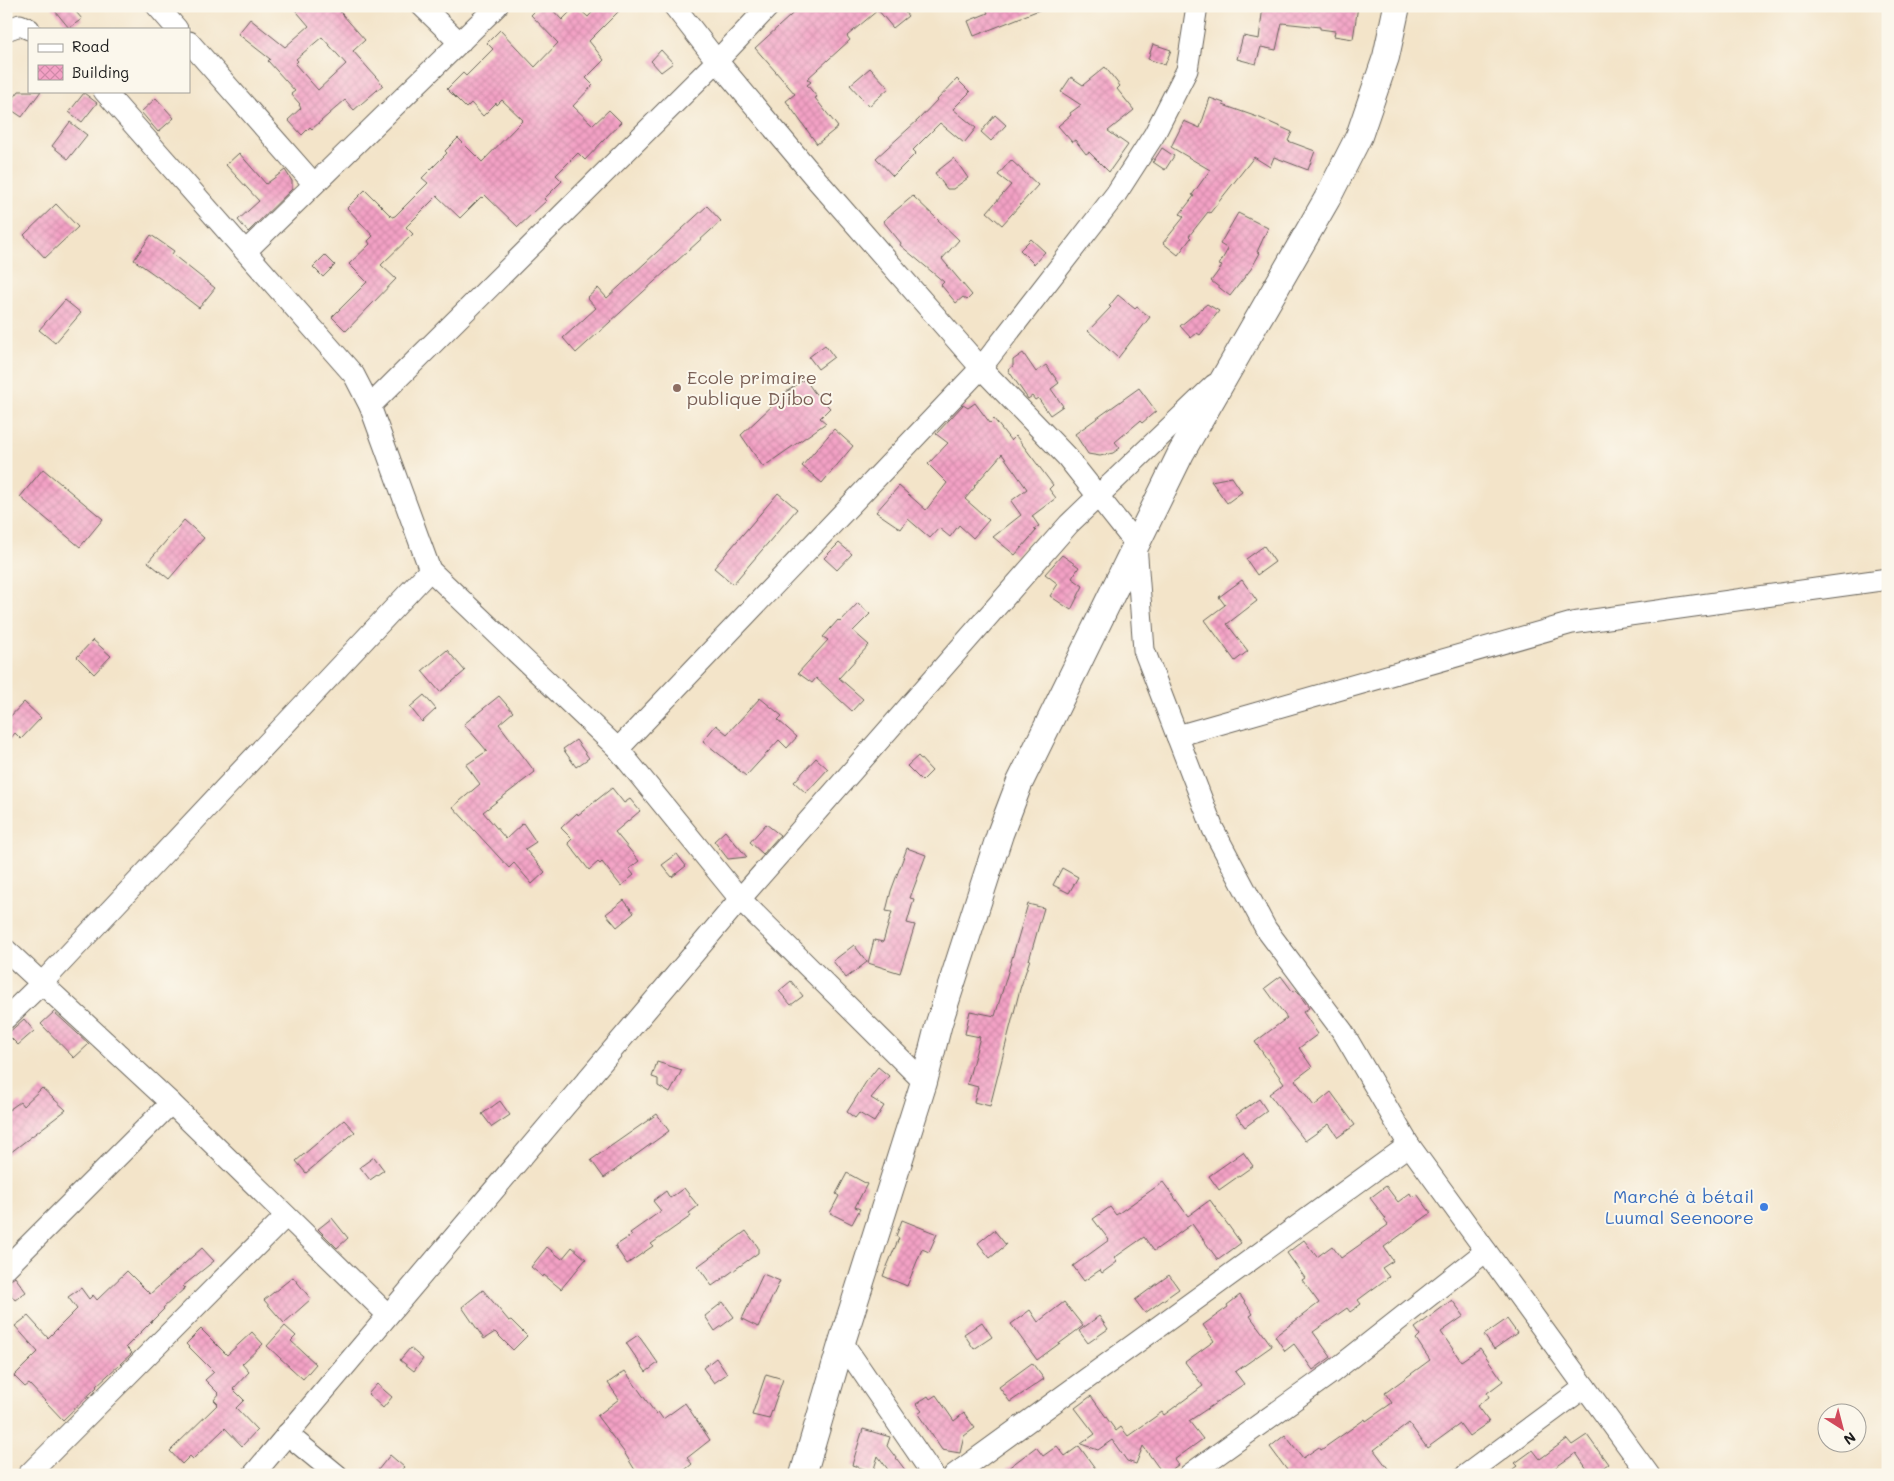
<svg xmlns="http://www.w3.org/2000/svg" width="1894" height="1481" viewBox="0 0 1894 1481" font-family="Mali,sans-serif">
<defs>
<pattern id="building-cross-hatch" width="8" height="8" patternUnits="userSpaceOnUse" patternTransform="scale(1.25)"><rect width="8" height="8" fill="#f3a1c5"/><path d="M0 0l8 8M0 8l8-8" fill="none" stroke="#d08aa9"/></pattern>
</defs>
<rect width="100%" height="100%" fill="#fbf7ec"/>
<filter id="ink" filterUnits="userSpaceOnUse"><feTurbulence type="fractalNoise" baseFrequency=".02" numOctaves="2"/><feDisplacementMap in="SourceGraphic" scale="10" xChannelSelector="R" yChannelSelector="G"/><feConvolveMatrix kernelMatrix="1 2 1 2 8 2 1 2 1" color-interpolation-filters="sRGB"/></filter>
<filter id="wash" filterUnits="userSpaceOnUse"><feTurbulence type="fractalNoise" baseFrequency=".0096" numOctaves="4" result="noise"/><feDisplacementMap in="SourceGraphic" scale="20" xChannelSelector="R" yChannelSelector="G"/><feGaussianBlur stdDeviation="1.12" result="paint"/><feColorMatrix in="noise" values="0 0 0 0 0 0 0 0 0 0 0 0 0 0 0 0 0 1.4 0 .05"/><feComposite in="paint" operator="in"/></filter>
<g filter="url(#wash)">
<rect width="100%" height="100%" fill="#f3e4c9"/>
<g id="blocks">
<g fill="url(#building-cross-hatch)" fill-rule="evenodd">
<path d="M 51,6 L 71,6 L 82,19 L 69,28 Z"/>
<path d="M 292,6 L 335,6 L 365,40 L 353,51 L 383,85 L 354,110 L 345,100 L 312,129 L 310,127 L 302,135 L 288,120 L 301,108 L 299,105 L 300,104 L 291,94 L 295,91 L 268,61 L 270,59 L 238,34 L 250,19 L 285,47 L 309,26 ZM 322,37 L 346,64 L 318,90 L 295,64 L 298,61 L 296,59 Z"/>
<path d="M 540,6 L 549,6 L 562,20 L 576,6 L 588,17 L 598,6 L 624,6 L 589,41 L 604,60 L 586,78 L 593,85 L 573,106 L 593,125 L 609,110 L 621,122 L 585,160 L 578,153 L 556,175 L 562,181 L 544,199 L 546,201 L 518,227 L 485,195 L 482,198 L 481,197 L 460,218 L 437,196 L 406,227 L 413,234 L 381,265 L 396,279 L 346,331 L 332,317 L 367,282 L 349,264 L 370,244 L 368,241 L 373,236 L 347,208 L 365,190 L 392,217 L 395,216 L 428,183 L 422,178 L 447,153 L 445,151 L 458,138 L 482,162 L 520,123 L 523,120 L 502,100 L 497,105 L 496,103 L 483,116 L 471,103 L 466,108 L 447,89 L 463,73 L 466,76 L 493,49 L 487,43 L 500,30 L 535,67 L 558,43 L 531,15 Z"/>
<path d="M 801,6 L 900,6 L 908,16 L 893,28 L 878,10 L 847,36 L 850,40 L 807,79 L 811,82 L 807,85 L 817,97 L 815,98 L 838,127 L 817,144 L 786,101 L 795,94 L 755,48 Z"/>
<path d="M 985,6 L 1049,6 L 974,36 L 968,21 L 988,13 Z"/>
<path d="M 1263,6 L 1358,6 L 1353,39 L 1334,36 L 1335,31 L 1320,29 L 1320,27 L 1282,23 L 1276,50 L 1261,47 L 1256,64 L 1237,59 L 1243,36 L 1259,39 Z"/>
<path d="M 1153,44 L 1171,50 L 1165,65 L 1148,59 Z"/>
<path d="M 661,50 L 673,63 L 661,72 L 651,61 Z"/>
<path d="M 1105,67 L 1120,86 L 1117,89 L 1134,110 L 1108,131 L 1128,145 L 1109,172 L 1089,152 L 1086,154 L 1075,140 L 1072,142 L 1058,126 L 1071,115 L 1070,113 L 1081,105 L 1061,92 L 1071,77 L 1083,85 Z"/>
<path d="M 870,68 L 889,88 L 869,106 L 850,85 Z"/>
<path d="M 957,79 L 970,92 L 953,109 L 976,128 L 964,143 L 940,123 L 913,150 L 916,153 L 893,176 L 876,158 L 918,120 Z"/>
<path d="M 19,91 L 41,91 L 22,117 L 7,107 Z"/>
<path d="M 84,93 L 97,103 L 82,122 L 69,112 Z"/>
<path d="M 156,98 L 174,118 L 158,132 L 141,112 Z"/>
<path d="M 1210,98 L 1224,103 L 1223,105 L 1260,118 L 1292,132 L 1288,141 L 1315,151 L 1308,170 L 1274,157 L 1270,167 L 1254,157 L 1210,213 L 1208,212 L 1189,236 L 1191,238 L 1178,255 L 1163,243 L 1184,217 L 1180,214 L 1194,196 L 1192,195 L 1210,170 L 1171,147 L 1184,121 L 1200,128 Z"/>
<path d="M 995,115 L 1006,125 L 991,141 L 981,132 Z"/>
<path d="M 70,122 L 87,135 L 68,159 L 52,146 Z"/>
<path d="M 1162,148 L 1174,156 L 1165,170 L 1153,162 Z"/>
<path d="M 239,153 L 266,184 L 285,170 L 292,181 L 292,189 L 248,232 L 238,220 L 259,201 L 226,165 Z"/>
<path d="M 954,158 L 968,178 L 953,189 L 947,189 L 935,173 Z"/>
<path d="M 1011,160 L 1038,185 L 1002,225 L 987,212 L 1011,185 L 998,175 Z"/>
<path d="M 913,196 L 959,240 L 942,259 L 972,295 L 967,300 L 963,297 L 956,303 L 941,285 L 944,282 L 900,245 L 901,243 L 883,221 Z"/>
<path d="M 56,204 L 78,227 L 45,258 L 24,235 Z"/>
<path d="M 707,206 L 721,221 L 576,353 L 563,338 L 596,308 L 587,298 L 598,288 L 607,298 Z"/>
<path d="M 1238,213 L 1268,228 L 1257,252 L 1260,253 L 1251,269 L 1230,296 L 1211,281 L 1222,266 L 1219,265 L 1228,249 L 1220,244 Z"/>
<path d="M 151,235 L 174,251 L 172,254 L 215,288 L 199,308 L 165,282 L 134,260 Z"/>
<path d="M 1031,239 L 1045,252 L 1034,264 L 1020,250 Z"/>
<path d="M 325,255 L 335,265 L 323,277 L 313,267 Z"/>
<path d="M 1118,295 L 1135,309 L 1137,307 L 1150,317 L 1118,358 L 1088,331 L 1111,307 L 1109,306 Z"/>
<path d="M 65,300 L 81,313 L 55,343 L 39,330 Z"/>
<path d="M 1207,304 L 1219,311 L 1200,335 L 1197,333 L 1191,338 L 1180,326 Z"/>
<path d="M 825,345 L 834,357 L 818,369 L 809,357 Z"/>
<path d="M 1023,353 L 1036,372 L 1046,365 L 1059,383 L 1051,389 L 1063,406 L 1050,415 L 1038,398 L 1035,400 L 1032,396 L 1028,399 L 1008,370 L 1013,366 L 1013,360 Z"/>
<path d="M 805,379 L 814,392 L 830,408 L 820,418 L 826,423 L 763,467 L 741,435 L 774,404 L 773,401 Z"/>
<path d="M 1139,388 L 1156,411 L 1142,423 L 1140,421 L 1115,442 L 1120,448 L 1113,453 L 1100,456 L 1088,454 L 1075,434 Z"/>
<path d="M 975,403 L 990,423 L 994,419 L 1011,441 L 1016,436 L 1053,485 L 1049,489 L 1056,498 L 1032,516 L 1039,526 L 1034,529 L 1036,531 L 1015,555 L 993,537 L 1021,515 L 1011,501 L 1027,489 L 1002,454 L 974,486 L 975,487 L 965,499 L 989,520 L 973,538 L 959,525 L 950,537 L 939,528 L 930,538 L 908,519 L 901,529 L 876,512 L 899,486 L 926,510 L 947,483 L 928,464 L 948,443 L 936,434 L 963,405 L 968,408 Z"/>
<path d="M 834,429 L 853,446 L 822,483 L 802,466 Z"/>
<path d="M 43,469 L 103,519 L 80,547 L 20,497 Z"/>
<path d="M 1232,477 L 1242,492 L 1227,503 L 1211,481 Z"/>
<path d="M 778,493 L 797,509 L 733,584 L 714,568 Z"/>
<path d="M 184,520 L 204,538 L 169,579 L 148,562 Z"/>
<path d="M 839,543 L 852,554 L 837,570 L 824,558 Z"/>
<path d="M 1264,546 L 1275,562 L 1257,575 L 1246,559 Z"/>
<path d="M 1062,555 L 1079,567 L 1072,578 L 1083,586 L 1071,610 L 1050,596 L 1058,584 L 1045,574 Z"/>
<path d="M 1242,580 L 1257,601 L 1227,624 L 1248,651 L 1235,661 L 1205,620 L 1225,605 L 1219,597 Z"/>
<path d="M 858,603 L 870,614 L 853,631 L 869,645 L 839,678 L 863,699 L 852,711 L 816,678 L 812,683 L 798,673 L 828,640 L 823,637 L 838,620 L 840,622 Z"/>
<path d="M 93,640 L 111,656 L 94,674 L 77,657 Z"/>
<path d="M 447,650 L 465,671 L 440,692 L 422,671 Z"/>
<path d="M 424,695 L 436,709 L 422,722 L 410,707 Z"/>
<path d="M 499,696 L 513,712 L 499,724 L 535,772 L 483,812 L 506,839 L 523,823 L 536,842 L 525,849 L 545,872 L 532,884 L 514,863 L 509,868 L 453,807 L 480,784 L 466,765 L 487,751 L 464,724 Z"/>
<path d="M 760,698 L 782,716 L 778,720 L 797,737 L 787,748 L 779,740 L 746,776 L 703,741 L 716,725 L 727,734 Z"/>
<path d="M 24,702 L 41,718 L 21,739 L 15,733 L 6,744 L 6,721 Z"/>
<path d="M 576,740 L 589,758 L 576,767 L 563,749 Z"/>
<path d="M 918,756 L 932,771 L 922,781 L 907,766 Z"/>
<path d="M 816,758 L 828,769 L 806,793 L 794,782 Z"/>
<path d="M 612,788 L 624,803 L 630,799 L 640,811 L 615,832 L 639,861 L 629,869 L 634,875 L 621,886 L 602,862 L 600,864 L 598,862 L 589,870 L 568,843 L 572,839 L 561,828 L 577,813 L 578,815 Z"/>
<path d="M 766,824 L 780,835 L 763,854 L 750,842 Z"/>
<path d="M 725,831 L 747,857 L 728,859 L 714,841 Z"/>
<path d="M 907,848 L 926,855 L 910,898 L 914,899 L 907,923 L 915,925 L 900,973 L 868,963 L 874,940 L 883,942 L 892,912 L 886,911 L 891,891 Z"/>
<path d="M 677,854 L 686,866 L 672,877 L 662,865 Z"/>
<path d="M 1062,868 L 1078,877 L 1069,893 L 1053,885 Z"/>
<path d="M 624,900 L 634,913 L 617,927 L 606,914 Z"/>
<path d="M 1028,904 L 1044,908 L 1029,960 L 1030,959 L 1020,989 L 990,1106 L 974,1102 L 978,1087 L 967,1084 L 980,1037 L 965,1034 L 970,1011 L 995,1016 Z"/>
<path d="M 854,945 L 867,962 L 846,978 L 833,961 Z"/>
<path d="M 1281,976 L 1293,992 L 1296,990 L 1309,1008 L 1303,1012 L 1318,1034 L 1299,1048 L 1312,1067 L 1295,1080 L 1314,1106 L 1331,1092 L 1355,1125 L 1338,1137 L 1329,1124 L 1305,1141 L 1269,1094 L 1284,1083 L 1255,1042 L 1287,1018 L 1265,988 Z"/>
<path d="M 791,981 L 803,996 L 791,1005 L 779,991 Z"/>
<path d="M 54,1012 L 89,1044 L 74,1058 L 41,1024 Z"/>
<path d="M 24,1019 L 34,1031 L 18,1045 L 7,1034 Z"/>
<path d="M 657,1062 L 682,1070 L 670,1093 L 658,1086 L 658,1079 L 652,1077 Z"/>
<path d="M 878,1067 L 889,1076 L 871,1098 L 884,1106 L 874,1122 L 859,1113 L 855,1118 L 847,1112 L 866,1082 Z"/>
<path d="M 42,1088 L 66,1110 L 6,1156 L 6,1112 L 20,1102 L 23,1106 Z"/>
<path d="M 1259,1099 L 1267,1111 L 1245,1127 L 1236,1115 Z"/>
<path d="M 500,1101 L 510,1115 L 492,1127 L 482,1114 Z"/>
<path d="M 657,1114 L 669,1131 L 604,1178 L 591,1160 Z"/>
<path d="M 344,1120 L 355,1132 L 306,1173 L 296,1161 Z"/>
<path d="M 1243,1152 L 1253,1166 L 1219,1190 L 1209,1176 Z"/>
<path d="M 374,1157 L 384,1170 L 370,1180 L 360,1167 Z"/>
<path d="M 847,1173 L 867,1184 L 855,1207 L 860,1209 L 852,1224 L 830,1213 L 839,1196 L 836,1194 Z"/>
<path d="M 1163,1182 L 1188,1216 L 1210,1200 L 1241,1243 L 1218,1260 L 1192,1224 L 1154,1251 L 1144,1237 L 1114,1258 L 1117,1262 L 1102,1273 L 1100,1270 L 1084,1281 L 1073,1266 L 1109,1240 L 1093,1219 L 1110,1207 L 1116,1215 Z"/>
<path d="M 1386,1186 L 1398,1202 L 1410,1193 L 1412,1197 L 1417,1194 L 1431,1213 L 1384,1247 L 1393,1261 L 1382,1268 L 1389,1277 L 1358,1300 L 1361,1304 L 1350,1312 L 1347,1308 L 1313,1332 L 1331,1357 L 1313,1370 L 1294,1344 L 1285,1351 L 1275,1336 L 1319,1303 L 1302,1280 L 1305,1278 L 1287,1253 L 1304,1240 L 1317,1257 L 1332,1246 L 1341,1258 L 1388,1225 L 1384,1220 L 1386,1219 L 1370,1198 Z"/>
<path d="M 684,1188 L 698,1206 L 689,1213 L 691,1216 L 651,1244 L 653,1246 L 627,1264 L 615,1246 L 632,1235 L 630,1233 L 661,1211 L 653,1201 L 666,1191 L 670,1198 Z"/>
<path d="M 332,1218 L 348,1238 L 337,1248 L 318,1229 Z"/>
<path d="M 902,1220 L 937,1234 L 929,1252 L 922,1249 L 907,1286 L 883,1276 L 899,1238 L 896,1236 Z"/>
<path d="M 994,1230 L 1006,1245 L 990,1258 L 978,1243 Z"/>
<path d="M 746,1231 L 758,1247 L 758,1253 L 712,1286 L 698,1266 Z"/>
<path d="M 547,1247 L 562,1259 L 572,1247 L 586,1259 L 561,1289 L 544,1275 L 543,1277 L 531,1267 Z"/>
<path d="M 202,1248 L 214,1261 L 183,1286 L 185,1288 L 163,1308 L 164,1309 L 126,1347 L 132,1353 L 96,1386 L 97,1387 L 63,1420 L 29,1384 L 25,1387 L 14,1376 L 38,1352 L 15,1326 L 28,1316 L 48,1338 L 77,1309 L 68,1297 L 81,1288 L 89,1299 L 93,1295 L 97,1300 L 127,1271 L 150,1294 Z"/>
<path d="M 763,1274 L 780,1281 L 758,1327 L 742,1319 Z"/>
<path d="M 1169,1275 L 1179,1289 L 1145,1313 L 1135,1300 Z"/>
<path d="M 15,1277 L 26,1292 L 15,1300 L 6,1288 L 6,1283 Z"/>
<path d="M 293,1277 L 311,1299 L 284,1323 L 264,1300 Z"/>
<path d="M 483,1290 L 509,1321 L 511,1320 L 527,1336 L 513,1350 L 495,1332 L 484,1339 L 462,1307 Z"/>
<path d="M 1240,1295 L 1253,1314 L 1250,1316 L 1272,1346 L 1235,1372 L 1244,1384 L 1189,1421 L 1203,1439 L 1174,1460 L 1178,1465 L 1164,1475 L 1143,1446 L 1136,1464 L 1127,1461 L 1112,1440 L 1098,1450 L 1081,1444 L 1095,1434 L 1075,1408 L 1091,1396 L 1116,1431 L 1121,1427 L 1128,1436 L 1162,1412 L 1164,1415 L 1203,1386 L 1185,1362 L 1214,1341 L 1203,1325 L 1228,1307 L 1227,1305 Z"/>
<path d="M 1452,1300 L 1464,1316 L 1441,1332 L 1461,1361 L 1480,1348 L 1503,1381 L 1487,1393 L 1489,1397 L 1477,1406 L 1489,1422 L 1469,1436 L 1460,1424 L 1427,1448 L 1409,1423 L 1374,1450 L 1393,1475 L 1280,1475 L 1287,1470 L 1270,1447 L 1285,1435 L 1303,1458 L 1319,1447 L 1321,1450 L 1365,1419 L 1366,1421 L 1392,1403 L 1385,1393 L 1430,1360 L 1416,1339 L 1420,1335 L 1415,1328 Z"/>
<path d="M 723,1302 L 734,1317 L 715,1331 L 705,1316 Z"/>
<path d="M 1064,1302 L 1083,1326 L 1037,1360 L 1011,1324 L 1030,1310 L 1038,1322 Z"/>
<path d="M 1099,1316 L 1108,1329 L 1088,1343 L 1079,1331 Z"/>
<path d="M 1507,1319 L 1517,1333 L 1494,1349 L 1484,1335 Z"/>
<path d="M 982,1322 L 992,1337 L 974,1349 L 964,1334 Z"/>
<path d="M 285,1326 L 296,1336 L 291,1341 L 316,1364 L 303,1379 L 267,1346 Z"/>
<path d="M 201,1329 L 227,1355 L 252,1332 L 263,1344 L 242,1364 L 249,1372 L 233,1389 L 244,1400 L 236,1408 L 257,1430 L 242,1446 L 225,1428 L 193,1459 L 190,1456 L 182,1464 L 170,1451 L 218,1404 L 214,1400 L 219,1394 L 205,1380 L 214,1372 L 186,1344 Z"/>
<path d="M 638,1335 L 658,1363 L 646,1372 L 626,1343 Z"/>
<path d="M 410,1348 L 423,1359 L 414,1371 L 400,1360 Z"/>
<path d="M 716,1358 L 727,1374 L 714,1383 L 703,1368 Z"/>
<path d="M 1032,1363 L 1044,1379 L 1010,1402 L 999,1387 Z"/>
<path d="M 625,1371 L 656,1414 L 658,1412 L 663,1419 L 685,1403 L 710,1440 L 687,1458 L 692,1464 L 679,1475 L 638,1475 L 624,1452 L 597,1416 L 619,1399 L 608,1383 Z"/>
<path d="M 766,1374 L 783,1379 L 769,1419 L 752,1415 Z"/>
<path d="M 377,1384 L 392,1397 L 383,1408 L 368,1394 Z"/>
<path d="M 936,1395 L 954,1421 L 964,1413 L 975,1428 L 964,1436 L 960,1453 L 942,1450 L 918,1414 L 922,1411 L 916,1404 L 928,1396 L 930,1399 Z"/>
<path d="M 863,1429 L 890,1437 L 887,1446 L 909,1475 L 892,1475 L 878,1456 L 873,1472 L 852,1465 Z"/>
<path d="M 1587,1435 L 1608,1464 L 1593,1475 L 1591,1475 L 1576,1453 L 1549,1472 L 1551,1475 L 1506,1475 L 1518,1466 L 1515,1463 L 1533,1450 L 1540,1459 L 1567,1439 L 1572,1445 Z"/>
<path d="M 1057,1446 L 1065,1456 L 1079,1446 L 1100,1475 L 999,1475 L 1036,1447 L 1043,1456 Z"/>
<path d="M 390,1455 L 404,1467 L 397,1475 L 374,1475 Z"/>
</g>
</g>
</g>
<g filter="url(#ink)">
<use href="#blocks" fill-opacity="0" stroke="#676259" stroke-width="1"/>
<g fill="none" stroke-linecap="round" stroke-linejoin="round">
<defs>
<g id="minor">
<path d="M 157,6 L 177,29"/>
<path d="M 422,6 L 460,43"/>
<path d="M 674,6 L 717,61 L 816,179 L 981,368 L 1067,457 L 1136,544 L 1144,650 L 1213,829 L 1266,929 L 1343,1032 L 1409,1145 L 1649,1475"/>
<path d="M 6,30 L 20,25 L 29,29"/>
<path d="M 189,42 L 314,184"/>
<path d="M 104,91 L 354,375 L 370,406 L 430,570 L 618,749 L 740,899 L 924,1082"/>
<path d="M 246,251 L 497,6"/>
<path d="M 370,406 L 717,61 L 769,6"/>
<path d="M 1177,736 L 1572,623 L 1888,579"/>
<path d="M 618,749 L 981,368 L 1116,194 L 1154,135 L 1187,70 L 1197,6"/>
<path d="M 6,950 L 171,1103 L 388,1315"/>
<path d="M 6,1018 L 41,984 L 430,570"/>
<path d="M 6,1268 L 171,1103"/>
<path d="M 842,1342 L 933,1475"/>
<path d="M 287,1434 L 337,1475"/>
<path d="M 28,1475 L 286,1216"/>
<path d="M 253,1475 L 740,899 L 1069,524 L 1214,385"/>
<path d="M 954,1475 L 1409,1145"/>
<path d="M 1189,1475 L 1330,1374 L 1486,1251"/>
<path d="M 1466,1475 L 1585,1387"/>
</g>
<path id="major" d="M 803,1475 L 842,1342 L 924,1082 L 939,1023 L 1000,834 L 1019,784 L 1181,453 L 1327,199 L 1359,136 L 1386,57 L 1397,6"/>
</defs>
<use href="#minor" stroke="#676259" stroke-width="23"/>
<use href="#major" stroke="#676259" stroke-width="28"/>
<use href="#minor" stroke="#fff" stroke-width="21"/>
<use href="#major" stroke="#fff" stroke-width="26"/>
</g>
</g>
<circle fill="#8d6e63" stroke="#fbf7ec" stroke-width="2" cx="677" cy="388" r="5"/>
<circle fill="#3f7fe0" stroke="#fbf7ec" stroke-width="2" cx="1764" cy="1207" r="5"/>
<g text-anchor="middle" stroke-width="4" stroke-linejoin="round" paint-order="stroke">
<g font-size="18" fill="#785e54" stroke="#fbf7ec" text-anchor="start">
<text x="687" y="384">Ecole primaire<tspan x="687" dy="21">publique Djibo C</tspan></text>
</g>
<g font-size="18" fill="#366cbe" stroke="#fbf7ec" text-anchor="end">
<text x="1754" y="1203">Marché à bétail<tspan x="1754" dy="21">Luumal Seenoore</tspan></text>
</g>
</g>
<rect width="1894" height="1481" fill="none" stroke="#fbf7ec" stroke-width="25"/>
<rect x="28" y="28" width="162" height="65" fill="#fbf7ec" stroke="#a29f99"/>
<rect x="38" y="44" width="25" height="8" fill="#ffffff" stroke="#a29f99"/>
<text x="72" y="52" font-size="15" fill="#1c1c1c">Road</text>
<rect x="38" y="65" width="25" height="15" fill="url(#building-cross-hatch)" stroke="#a29f99"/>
<text x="72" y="78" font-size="15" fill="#1c1c1c">Building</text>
<g transform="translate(1842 1428) rotate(144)"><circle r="24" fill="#fbf7ec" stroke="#a29f99"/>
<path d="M0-4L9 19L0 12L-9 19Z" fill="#d1495b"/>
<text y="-8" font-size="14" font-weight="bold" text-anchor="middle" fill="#1c1c1c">N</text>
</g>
</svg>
